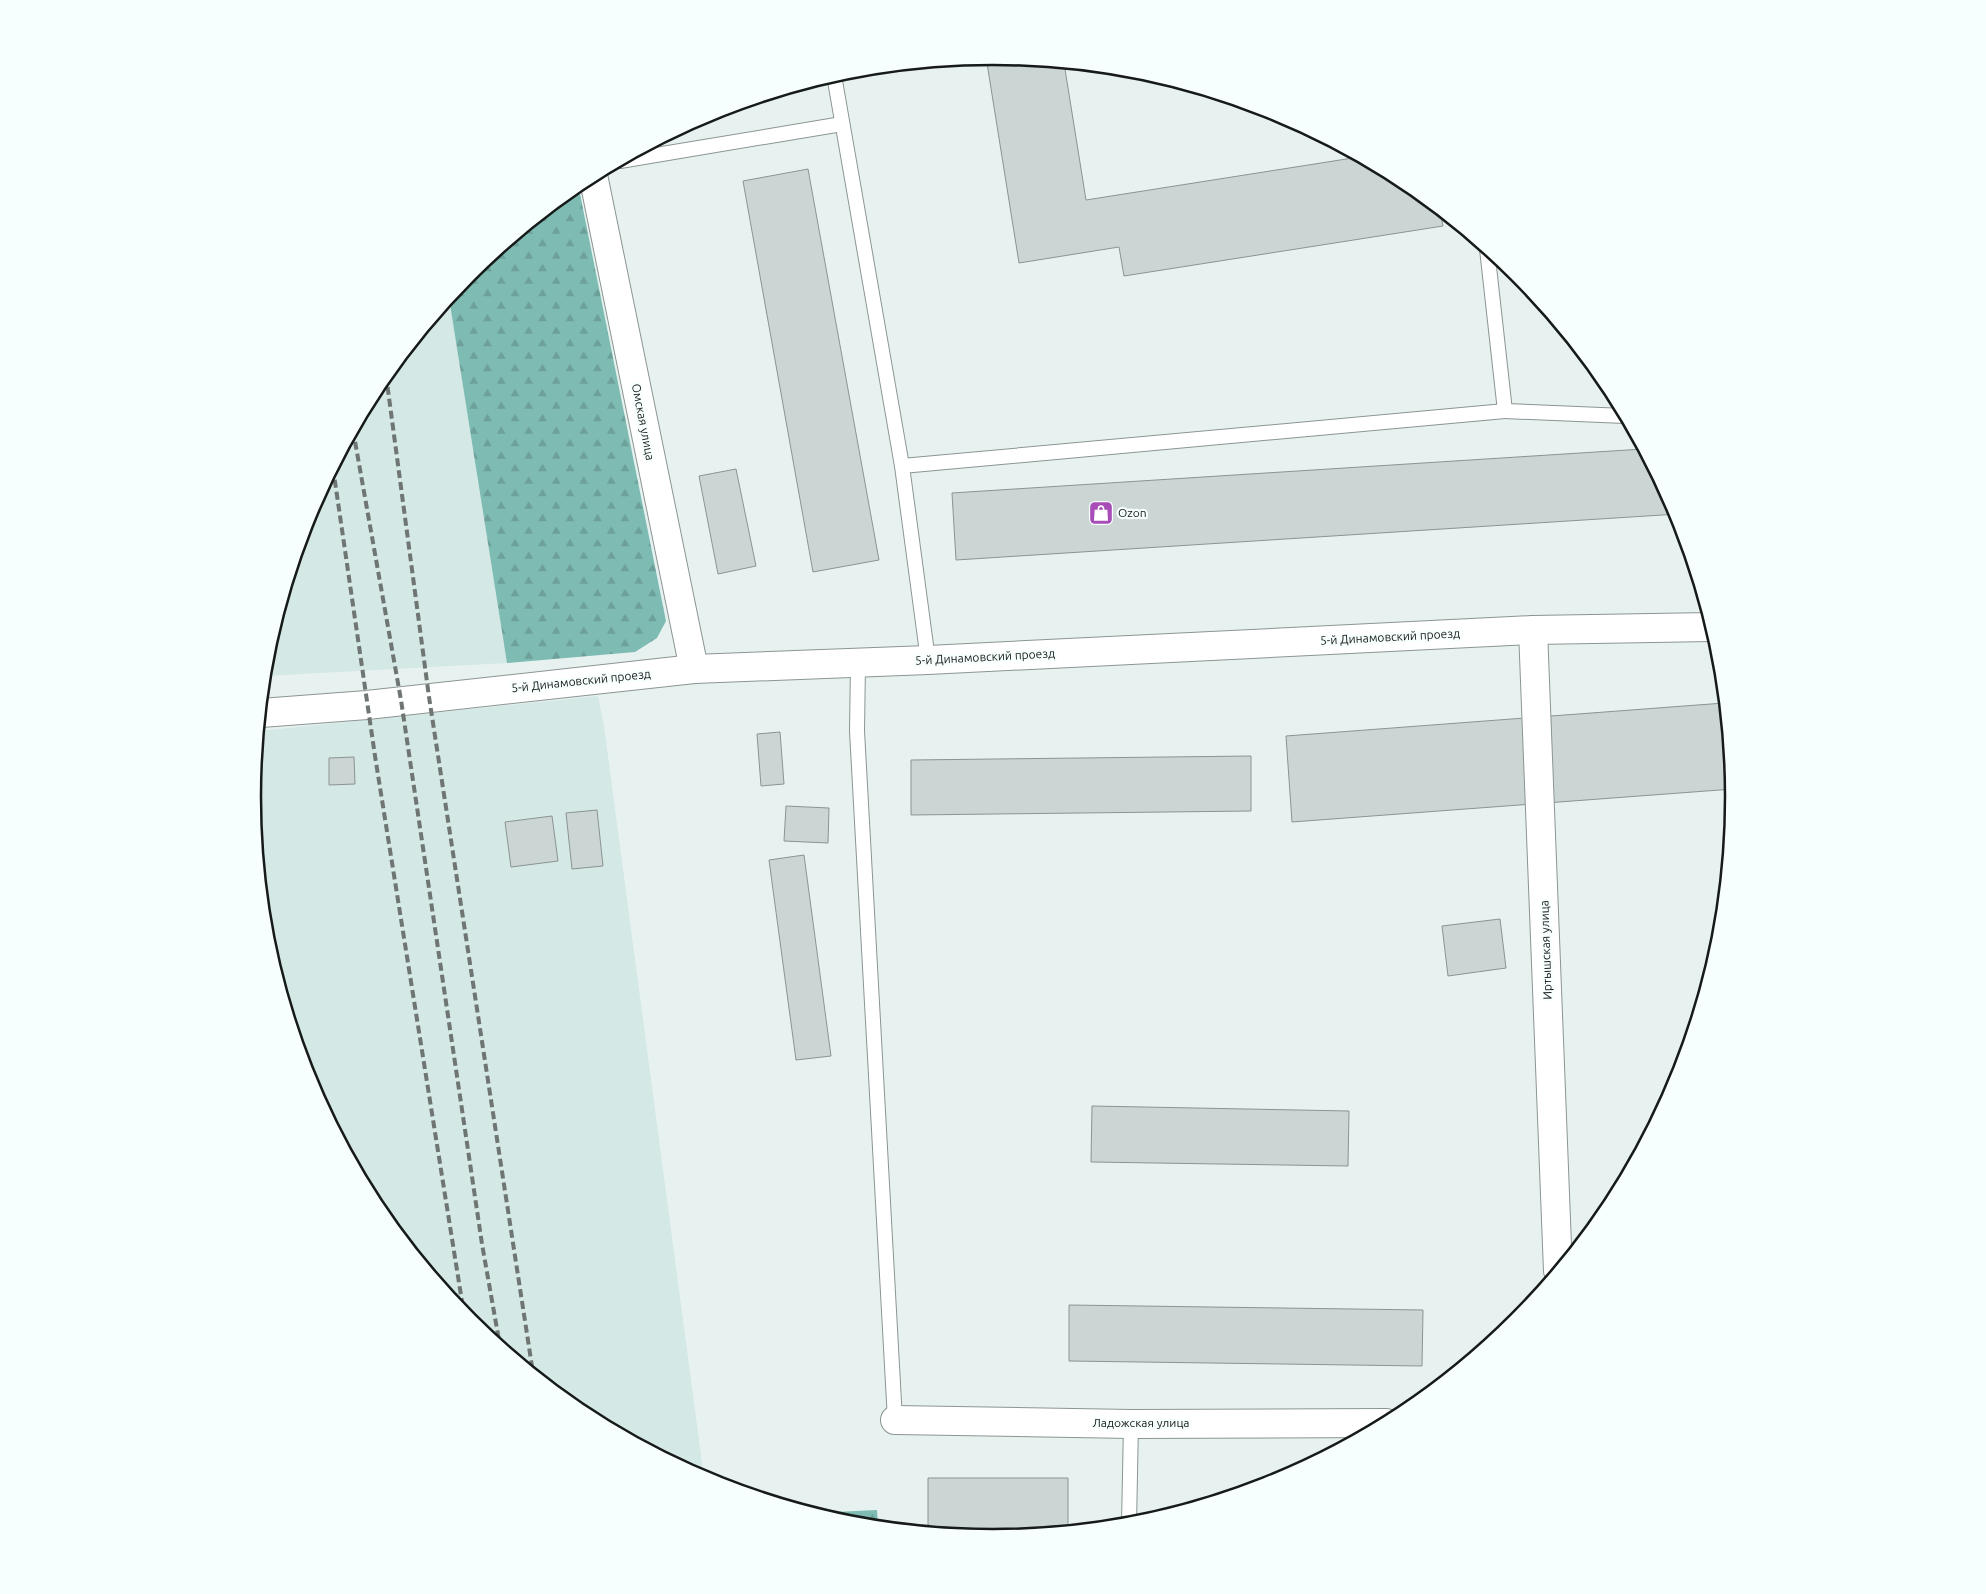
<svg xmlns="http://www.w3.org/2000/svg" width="1986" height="1594" viewBox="0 0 1986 1594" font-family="Ubuntu,sans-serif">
<defs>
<pattern id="forest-firs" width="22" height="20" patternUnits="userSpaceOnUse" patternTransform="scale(1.25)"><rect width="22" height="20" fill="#7ebbb3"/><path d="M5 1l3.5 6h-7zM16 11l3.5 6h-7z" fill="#6ca099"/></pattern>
</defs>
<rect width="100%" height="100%" fill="#e7f2f0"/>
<g fill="#d4e8e5">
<path d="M 449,298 L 507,663 L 264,676 L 267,652 L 309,513 L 377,385 Z"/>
<path d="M 598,696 L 604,726 L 704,1478 L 581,1413 L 469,1321 L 377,1208 L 309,1080 L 266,941 L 252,797 L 259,731 Z"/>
</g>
<g fill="url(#forest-firs)">
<path d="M 578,184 L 666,621 L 657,638 L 635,652 L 507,663 L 449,298 L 469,273 Z"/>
<path d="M 877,1510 L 878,1526 L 848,1523 L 813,1513 Z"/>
</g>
<g fill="#cbd5d4" stroke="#8a9492">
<path d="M 993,56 L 1064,63 L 1086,200 L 1359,157 L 1405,181 L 1440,211 L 1443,226 L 1124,276 L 1119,247 L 1019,263 L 986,57 Z"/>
<path d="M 808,169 L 879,560 L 813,572 L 743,181 Z"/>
<path d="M 1643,449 L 1678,514 L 956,560 L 952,493 Z"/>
<path d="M 736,469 L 756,566 L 718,574 L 699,476 Z"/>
<path d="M 1724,703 L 1733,789 L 1292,822 L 1286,736 Z"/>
<path d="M 780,732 L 784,784 L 761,786 L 757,734 Z"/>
<path d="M 1251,756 L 1251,811 L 911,815 L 911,760 Z"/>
<path d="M 354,757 L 355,784 L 329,785 L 329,758 Z"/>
<path d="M 786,806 L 829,808 L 828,843 L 784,841 Z"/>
<path d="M 597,810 L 603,866 L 572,869 L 566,813 Z"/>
<path d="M 552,816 L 558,861 L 511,867 L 505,822 Z"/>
<path d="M 804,855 L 831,1056 L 796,1060 L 769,860 Z"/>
<path d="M 1500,919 L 1506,968 L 1448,976 L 1442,926 Z"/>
<path d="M 1092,1106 L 1349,1111 L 1348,1166 L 1091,1162 Z"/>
<path d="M 1069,1305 L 1423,1310 L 1422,1366 L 1069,1361 Z"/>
<path d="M 928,1478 L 1068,1478 L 1068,1530 L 1026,1535 L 959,1534 L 928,1531 Z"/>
</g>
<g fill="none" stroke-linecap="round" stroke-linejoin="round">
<defs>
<g id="service">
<path d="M 834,75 L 902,466"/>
<path d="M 620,161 L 842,124"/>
<path d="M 1487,249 L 1505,411 L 1625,416"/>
<path d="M 928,660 L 902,466 L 1505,411"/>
<path d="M 858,663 L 857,731 L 895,1420"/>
<path d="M 1129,1524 L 1131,1424"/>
</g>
<g id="minor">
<path d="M 593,175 L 694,669"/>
<path d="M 1533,630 L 1558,1271"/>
<path d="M 895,1420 L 1131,1424 L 1386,1423"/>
</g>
<path id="tertiary" d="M 261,713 L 367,705 L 694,669 L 928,660 L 1533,630 L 1712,627"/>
</defs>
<use href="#service" stroke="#8b9593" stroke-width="16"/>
<use href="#minor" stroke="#8b9593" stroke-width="30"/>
<use href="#tertiary" stroke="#8b9593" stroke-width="30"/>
<use href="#service" stroke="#fff" stroke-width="14"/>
<use href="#minor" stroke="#fff" stroke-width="28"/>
<use href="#tertiary" stroke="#fff" stroke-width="28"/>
<g stroke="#6e7573" stroke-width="4" stroke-dasharray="8 4" stroke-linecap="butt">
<path d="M 386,375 L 429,697 L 533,1373"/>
<path d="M 353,430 L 401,700 L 482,1244 L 500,1346"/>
<path d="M 333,468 L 375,756 L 464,1314"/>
</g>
</g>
<defs>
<symbol id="shop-square" viewBox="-11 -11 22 22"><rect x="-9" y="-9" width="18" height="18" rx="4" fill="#a84cb7" stroke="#f6fffd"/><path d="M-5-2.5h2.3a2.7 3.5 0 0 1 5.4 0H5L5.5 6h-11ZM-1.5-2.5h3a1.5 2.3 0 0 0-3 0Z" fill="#fff"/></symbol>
</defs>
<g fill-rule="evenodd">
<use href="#shop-square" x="1087" y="499" width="28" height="28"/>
</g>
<g text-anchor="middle" stroke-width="4.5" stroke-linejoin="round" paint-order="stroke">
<g font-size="12" fill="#161a19" stroke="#f6fffd">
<text transform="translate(643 422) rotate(79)" y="4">Омская улица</text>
<text transform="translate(1390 637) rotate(-3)" y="4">5-й Динамовский проезд</text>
<text transform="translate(985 657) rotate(-3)" y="4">5-й Динамовский проезд</text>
<text transform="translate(581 681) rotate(-6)" y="4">5-й Динамовский проезд</text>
<text transform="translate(1546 950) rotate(-92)" y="4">Иртышская улица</text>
<text x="1141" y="1427">Ладожская улица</text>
</g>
<g font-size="12" fill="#161a19" stroke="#f6fffd" text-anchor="start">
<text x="1118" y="517">Ozon</text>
</g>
</g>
<path d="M0 0H1986V1594H0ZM261 797a732 732 0 1 1 1464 0a732 732 0 1 1-1464 0Z" fill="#f6fffd" fill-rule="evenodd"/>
<path fill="none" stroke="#161a19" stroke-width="2.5" d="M261 797a732 732 0 1 1 1464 0a732 732 0 1 1-1464 0Z"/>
</svg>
